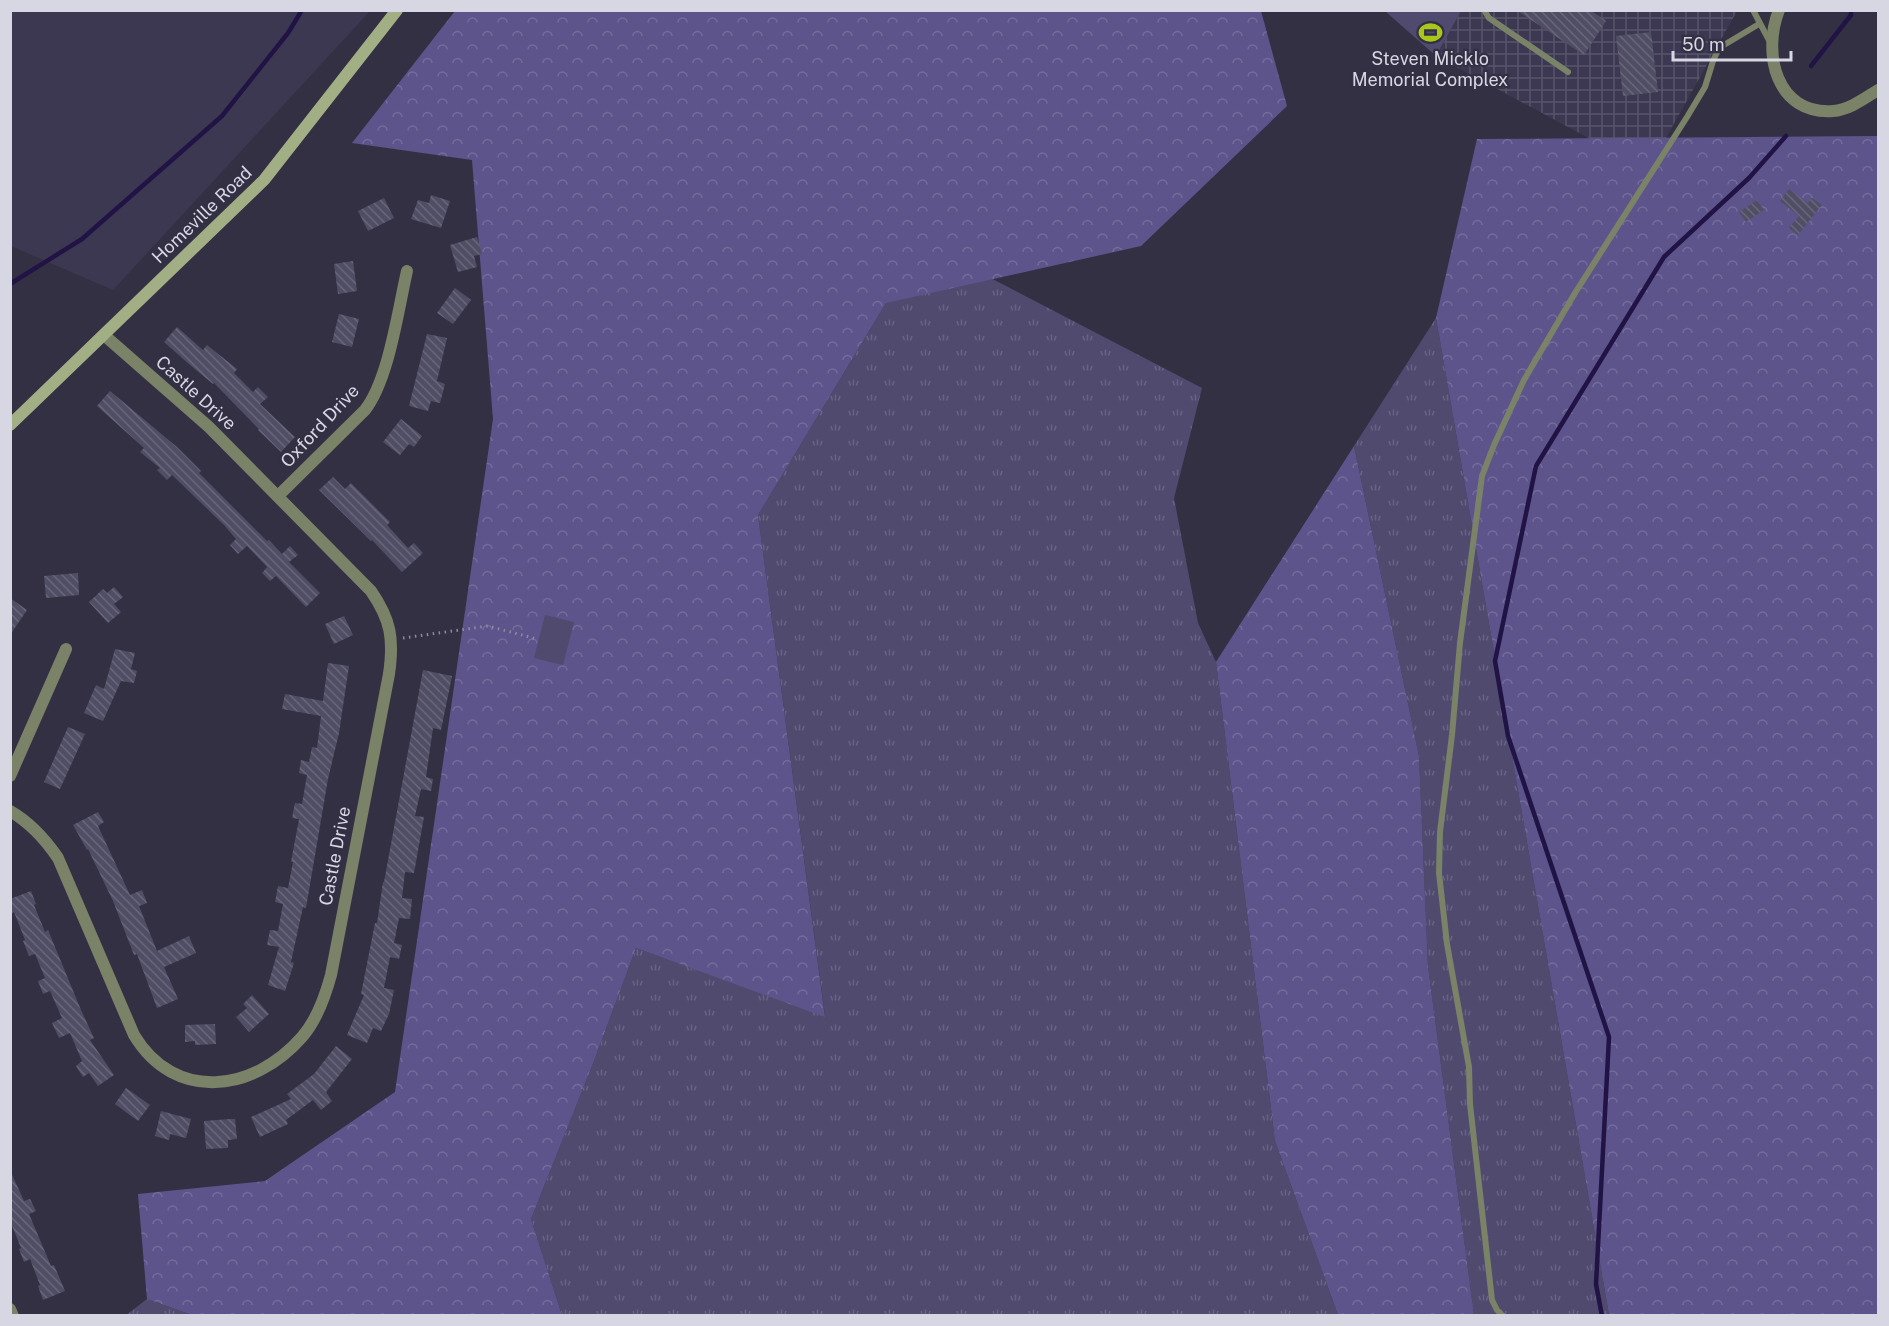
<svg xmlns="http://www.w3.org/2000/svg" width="1889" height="1326" viewBox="0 0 1889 1326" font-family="'Public Sans',sans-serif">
<defs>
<pattern id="industrial-grid" width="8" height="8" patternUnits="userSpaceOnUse" patternTransform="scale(1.5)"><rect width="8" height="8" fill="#3c3852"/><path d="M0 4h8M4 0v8" fill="none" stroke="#57546b"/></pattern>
<pattern id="grass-tufts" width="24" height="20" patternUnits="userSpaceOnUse" patternTransform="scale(1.5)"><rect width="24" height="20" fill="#504a6f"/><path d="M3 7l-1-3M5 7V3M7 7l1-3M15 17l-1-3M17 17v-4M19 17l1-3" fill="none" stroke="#686383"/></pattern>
<pattern id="forest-crowns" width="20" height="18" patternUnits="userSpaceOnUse" patternTransform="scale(1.5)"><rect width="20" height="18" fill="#5d548b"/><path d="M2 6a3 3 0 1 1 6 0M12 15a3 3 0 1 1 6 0" fill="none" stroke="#746c9b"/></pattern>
<pattern id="building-back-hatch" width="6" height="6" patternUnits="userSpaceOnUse" patternTransform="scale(1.5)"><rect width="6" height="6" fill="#504e64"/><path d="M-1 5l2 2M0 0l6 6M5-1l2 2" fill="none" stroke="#68677a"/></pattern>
</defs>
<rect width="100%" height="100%" fill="#333044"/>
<path fill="#3c3852" d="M 11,10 L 370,10 L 370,11 L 113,290 L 11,246 Z"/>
<path fill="url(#industrial-grid)" d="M 1461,11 L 1737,11 L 1648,170 L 1436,56 Z"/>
<g fill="url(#grass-tufts)">
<path d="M 977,271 L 1202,388 L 1174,498 L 1198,623 L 1216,662 L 1275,1141 L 1338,1315 L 562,1315 L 531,1219 L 594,1061 L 636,948 L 825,1016 L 758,515 L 886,303 Z"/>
<path d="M 1436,318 L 1609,1315 L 1474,1315 L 1428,966 L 1419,756 L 1354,446 Z"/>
<path d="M 147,1299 L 192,1315 L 125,1316 Z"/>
</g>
<g fill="url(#forest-crowns)">
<path d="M 455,11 L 1261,11 L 1287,106 L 1141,246 L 886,303 L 758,515 L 825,1017 L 636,948 L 594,1061 L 531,1219 L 562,1315 L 192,1315 L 147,1299 L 138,1194 L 265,1181 L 395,1092 L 493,419 L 472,160 L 352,143 Z"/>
<path d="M 1878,136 L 1878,1315 L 1609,1315 L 1436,318 L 1477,139 Z"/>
<path d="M 1354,446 L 1419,756 L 1428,966 L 1474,1315 L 1338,1315 L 1275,1141 L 1216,662 Z"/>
</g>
<g fill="#504a6f">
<path d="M 1385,11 L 1461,11 L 1436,56 Z"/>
<path d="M 545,615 L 574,622 L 563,665 L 534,658 Z"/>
</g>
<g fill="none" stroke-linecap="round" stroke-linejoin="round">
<g stroke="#211445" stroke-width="4.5">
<path d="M 1811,66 L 1851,15 L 1851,10"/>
<path d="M 10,284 L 82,239 L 222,116 L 288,33 L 302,10"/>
<path d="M 1602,1316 L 1596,1284 L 1609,1037 L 1508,736 L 1495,661 L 1536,466 L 1664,257 L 1749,178 L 1786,136"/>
</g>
</g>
<g fill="url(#building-back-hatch)">
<path d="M 1516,10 L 1590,10 L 1606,21 L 1584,55 Z"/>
<path d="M 1651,32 L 1658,92 L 1623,96 L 1616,36 Z"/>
<path d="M 1789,189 L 1808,203 L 1812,198 L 1822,205 L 1798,235 L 1789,228 L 1799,216 L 1780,201 Z"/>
<path d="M 431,195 L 450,201 L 441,228 L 411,219 L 418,200 L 429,203 Z"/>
<path d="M 384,198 L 394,218 L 368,231 L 358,211 Z"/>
<path d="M 1757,200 L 1764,210 L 1746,222 L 1739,212 Z"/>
<path d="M 477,237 L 482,254 L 474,256 L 477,267 L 458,272 L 450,245 Z"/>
<path d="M 353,261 L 357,291 L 338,294 L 334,264 Z"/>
<path d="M 455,288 L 471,300 L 453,324 L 437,313 Z"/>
<path d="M 339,314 L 359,319 L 352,347 L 332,342 Z"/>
<path d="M 177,327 L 203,350 L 207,345 L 237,369 L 234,373 L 253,392 L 258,387 L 268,397 L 260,404 L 295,437 L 281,452 L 258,430 L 259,429 L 214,383 L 213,384 L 190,365 L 164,342 Z"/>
<path d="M 427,334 L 447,338 L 437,381 L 445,384 L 440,403 L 431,401 L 428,411 L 409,406 Z"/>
<path d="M 110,391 L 177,447 L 201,471 L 199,473 L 267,541 L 269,540 L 282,554 L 290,546 L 298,555 L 289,562 L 320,593 L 306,607 L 276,576 L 270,581 L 262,573 L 267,567 L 247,546 L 238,554 L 230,545 L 236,539 L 224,525 L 172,475 L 167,480 L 157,470 L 160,468 L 140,452 L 144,448 L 97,406 Z"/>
<path d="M 401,419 L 422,436 L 414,447 L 409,444 L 400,455 L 383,442 Z"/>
<path d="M 333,477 L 345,489 L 351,483 L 390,522 L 387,525 L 408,548 L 414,543 L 423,553 L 402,572 L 372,540 L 371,541 L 319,490 Z"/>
<path d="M 78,573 L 79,595 L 46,598 L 44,576 Z"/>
<path d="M 114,587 L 123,597 L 114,604 L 121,612 L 108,623 L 89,602 L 103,589 L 107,593 Z"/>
<path d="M 10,598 L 27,610 L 10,635 Z"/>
<path d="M 344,616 L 353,635 L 334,644 L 325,624 Z"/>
<path d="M 115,649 L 135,653 L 131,669 L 137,671 L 134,683 L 121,681 L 103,721 L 84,713 L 96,685 L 104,689 Z"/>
<path d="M 328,663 L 349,666 L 339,733 L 328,779 L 306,908 L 303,907 L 291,962 L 294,963 L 285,991 L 268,985 L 279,947 L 267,945 L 270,930 L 278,931 L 283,904 L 275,902 L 278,886 L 288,888 L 293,862 L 291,862 L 299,819 L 292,818 L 295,803 L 302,804 L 307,775 L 299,773 L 301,760 L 309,762 L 312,747 L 317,748 L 321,716 L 282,709 L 285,694 L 323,701 Z"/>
<path d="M 423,670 L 452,676 L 441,730 L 433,728 L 426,777 L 433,779 L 431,791 L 421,789 L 415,816 L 424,817 L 414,873 L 405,872 L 402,898 L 412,899 L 410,919 L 399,918 L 394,943 L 402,945 L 399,959 L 390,957 L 384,988 L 394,990 L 389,1014 L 381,1031 L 373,1028 L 367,1043 L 347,1035 L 364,995 L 361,994 L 375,923 L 377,923 L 383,882 L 384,882 Z"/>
<path d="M 68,727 L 85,734 L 60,789 L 44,782 Z"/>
<path d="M 98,812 L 104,822 L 98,826 L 130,895 L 142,890 L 147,903 L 139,906 L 157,951 L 189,936 L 196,953 L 164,967 L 178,999 L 157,1008 L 137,954 L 134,955 L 113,901 L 88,849 L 87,850 L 73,825 Z"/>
<path d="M 31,891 L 36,904 L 34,905 L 45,932 L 48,930 L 81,1010 L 94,1038 L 90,1040 L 114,1075 L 98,1086 L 89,1073 L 83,1077 L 76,1066 L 82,1061 L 70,1033 L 59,1038 L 52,1023 L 62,1018 L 50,991 L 43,994 L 38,981 L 45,978 L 35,954 L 29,956 L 23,941 L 25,940 L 14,912 L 10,914 L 10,899 Z"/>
<path d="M 252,995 L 269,1014 L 249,1032 L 236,1017 L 247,1008 L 243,1004 Z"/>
<path d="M 215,1024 L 216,1044 L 195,1045 L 195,1041 L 185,1042 L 185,1025 Z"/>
<path d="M 336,1046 L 352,1059 L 326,1092 L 332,1101 L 321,1110 L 313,1100 L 286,1120 L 288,1124 L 260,1137 L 251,1117 L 291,1099 L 287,1094 L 314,1074 Z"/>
<path d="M 126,1088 L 150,1105 L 138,1121 L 115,1104 Z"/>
<path d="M 161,1111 L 191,1119 L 186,1138 L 170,1134 L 169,1140 L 155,1136 Z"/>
<path d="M 230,1119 L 235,1119 L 237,1139 L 228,1140 L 228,1148 L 206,1149 L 204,1121 Z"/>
<path d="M 10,1170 L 24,1201 L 30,1199 L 36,1211 L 29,1214 L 51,1266 L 54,1265 L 65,1291 L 43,1300 L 38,1286 L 40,1285 L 30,1259 L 24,1262 L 19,1249 L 21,1248 L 10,1221 Z"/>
</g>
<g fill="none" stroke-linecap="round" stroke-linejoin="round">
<path stroke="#8c8b9b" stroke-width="3" stroke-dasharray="1.5 4.5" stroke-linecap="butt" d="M 403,638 L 488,626 L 537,639"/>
<g stroke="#7a8267" stroke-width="6">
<path d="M 1484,10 L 1489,18 L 1568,72"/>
<path d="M 1753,10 L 1771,44"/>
<path d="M 1503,1316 L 1497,1310 L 1492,1300 L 1470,1104 L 1469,1067 L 1447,944 L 1439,873 L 1440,832 L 1452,735 L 1460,643 L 1482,476 L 1494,445 L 1524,380 L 1575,293 L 1687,117 L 1705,87 L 1713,61 L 1719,48 L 1759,24"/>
</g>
<g stroke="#7a8267" stroke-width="12">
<path d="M 1779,10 C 1762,53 1776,115 1833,111 C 1849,110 1865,98 1878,90"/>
<path d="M 278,496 L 365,410 C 389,379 398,310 407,271"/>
<path d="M 10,776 L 66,649"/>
<path d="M 10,811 C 31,823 45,839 58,858 L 134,1035 C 175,1103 254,1092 302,1037 C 317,1020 325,997 331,975 L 389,674 C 394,639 391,620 371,591 L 209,427 L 104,335"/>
<path d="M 10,1309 L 13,1316"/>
</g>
<path stroke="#a2ae84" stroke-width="12" d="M 10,425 L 264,180 L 397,10"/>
</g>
<defs>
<symbol id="stadium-bare" viewBox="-9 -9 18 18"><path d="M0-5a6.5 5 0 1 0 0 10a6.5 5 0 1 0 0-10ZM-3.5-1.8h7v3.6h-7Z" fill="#a9c71b" stroke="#333044" stroke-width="2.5" paint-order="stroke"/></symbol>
</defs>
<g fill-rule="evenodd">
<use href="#stadium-bare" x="1414" y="16" width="33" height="33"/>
</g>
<g text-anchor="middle" stroke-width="4.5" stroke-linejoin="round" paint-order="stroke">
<g font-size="18" fill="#d7d6e3" stroke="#333044">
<text x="1430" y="65">Steven Micklo<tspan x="1430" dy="21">Memorial Complex</tspan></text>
</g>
<g font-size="18" fill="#d7d6e3" stroke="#333044">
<text transform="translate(202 215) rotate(-44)" y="6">Homeville Road</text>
<text transform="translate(196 393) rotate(42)" y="6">Castle Drive</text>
<text transform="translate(320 426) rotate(-47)" y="6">Oxford Drive</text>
<text transform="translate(335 856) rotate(-79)" y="6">Castle Drive</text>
</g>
</g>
<rect width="1889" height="1326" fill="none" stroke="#d7d6e3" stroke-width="24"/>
<path d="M1673 51v9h118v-9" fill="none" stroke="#d7d6e3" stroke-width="3"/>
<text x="1682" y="51" font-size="18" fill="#d7d6e3" stroke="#333044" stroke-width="4.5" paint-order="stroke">50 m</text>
</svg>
